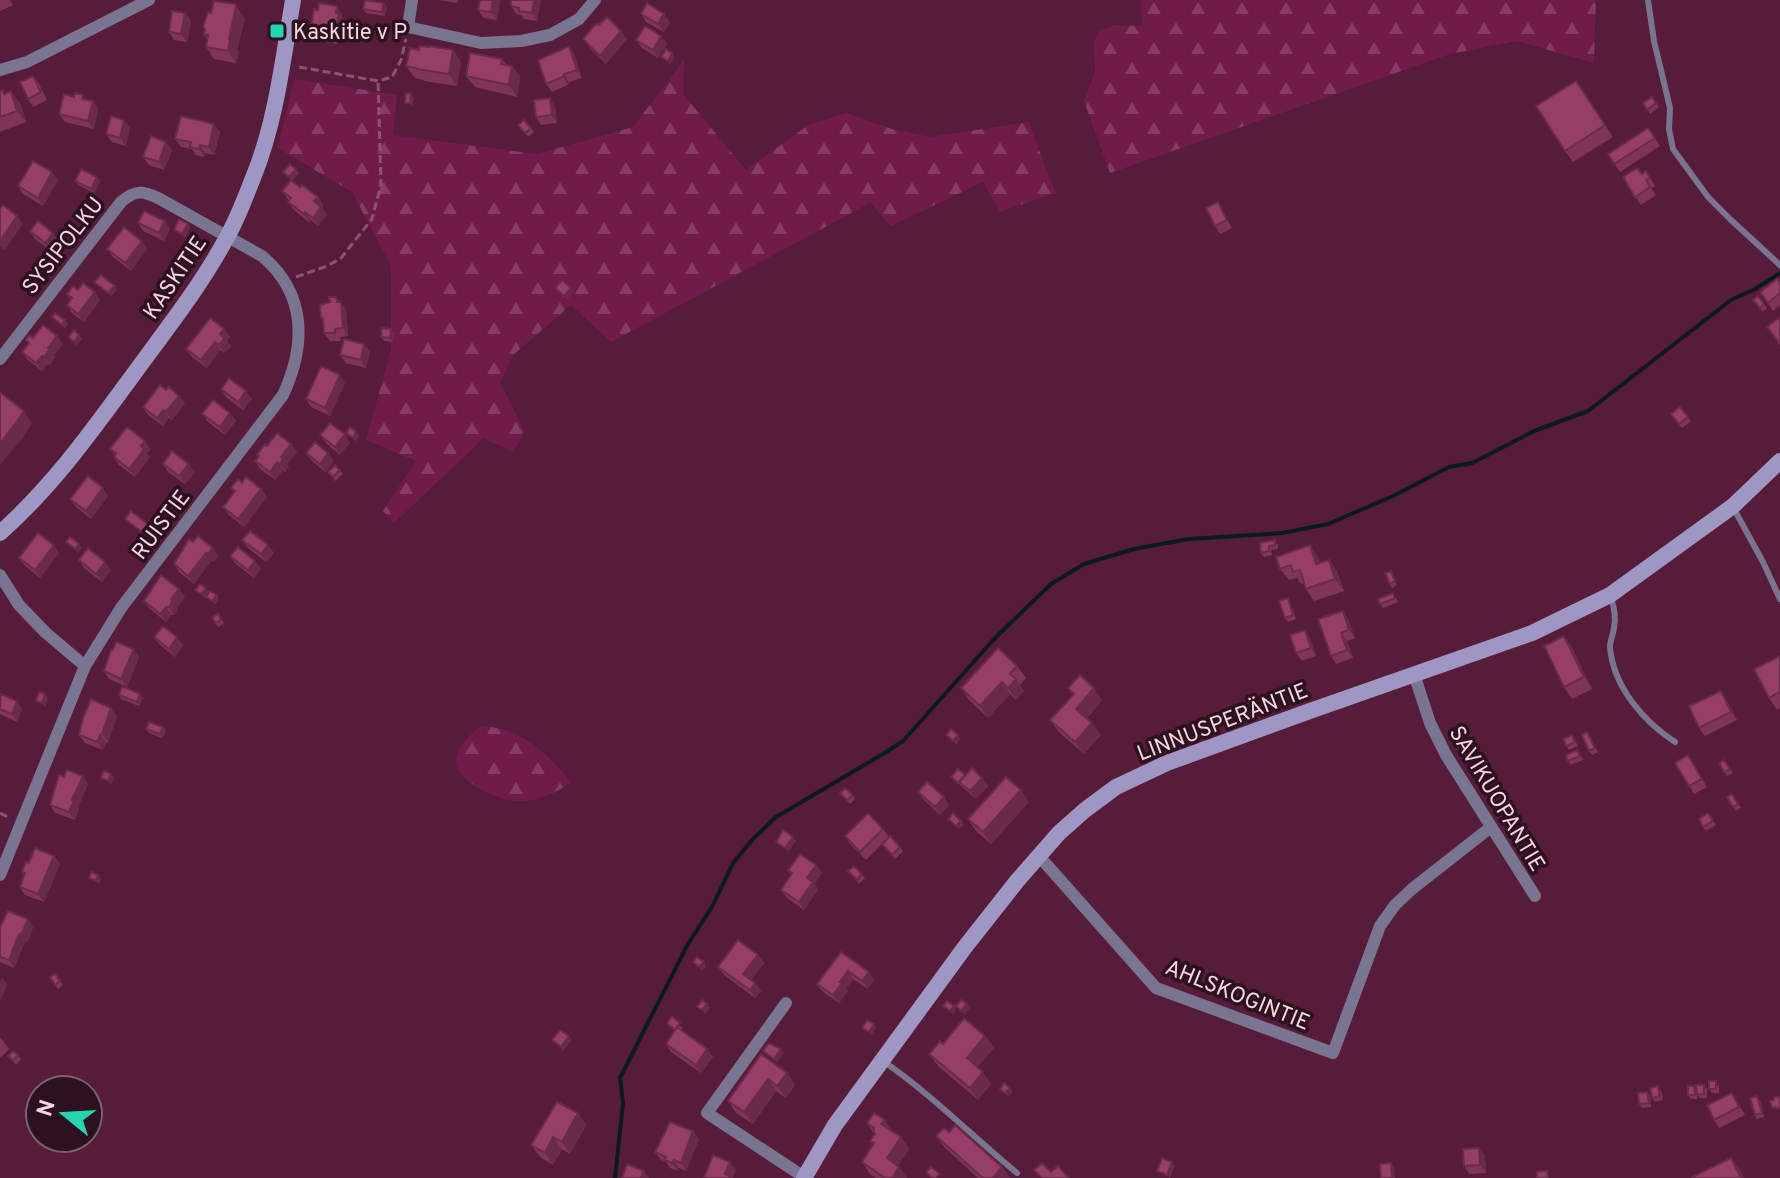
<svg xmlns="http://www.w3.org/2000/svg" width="1780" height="1178" viewBox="0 0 1780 1178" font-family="Overpass,sans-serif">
<defs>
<pattern id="forest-firs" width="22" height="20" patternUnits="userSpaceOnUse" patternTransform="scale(2)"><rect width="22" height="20" fill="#701b48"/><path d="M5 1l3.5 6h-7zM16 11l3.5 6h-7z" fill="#853b62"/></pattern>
</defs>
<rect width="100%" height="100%" fill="#561c39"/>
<g fill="url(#forest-firs)">
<path d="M 1141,0 L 1596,0 L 1594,63 L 1517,41 L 1450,54 L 1110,173 L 1084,101 L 1095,72 L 1094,42 L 1098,31 L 1115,25 L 1142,26 Z"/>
<path d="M 684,60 L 683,94 L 746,170 L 807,126 L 846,113 L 892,129 L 930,137 L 1029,122 L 1055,193 L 1000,212 L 983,182 L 891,226 L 870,203 L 611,342 L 571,305 L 513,355 L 500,383 L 525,432 L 513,452 L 484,438 L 394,523 L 383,511 L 416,461 L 366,440 L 391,350 L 391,266 L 352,192 L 278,148 L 294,79 L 397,95 L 393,135 L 537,154 L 633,127 Z"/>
<path d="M 480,726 C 521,727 547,753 571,782 C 559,791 547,797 532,800 C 527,801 519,801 513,801 C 497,799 455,781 456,761 C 457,746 471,735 480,726 Z"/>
</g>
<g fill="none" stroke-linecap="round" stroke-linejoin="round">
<path stroke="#0b1a22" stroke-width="4" d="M 615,1178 L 623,1103 L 620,1078 L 688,944 L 713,905 L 733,863 L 753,839 L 776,817 L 883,754 L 903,741 L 995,638 L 1051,584 L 1084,564 L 1134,549 L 1189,539 L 1282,533 L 1328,524 L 1393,496 L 1449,467 L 1472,463 L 1534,431 L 1588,411 L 1731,300 L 1755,289 L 1780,273"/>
<g stroke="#8a566e" stroke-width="3" stroke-dasharray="8 4" stroke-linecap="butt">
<path d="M 299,67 L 378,81 L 392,77 L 401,60 L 406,39"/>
<path d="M 296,277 L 327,266 L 341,258 L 372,219 L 381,185 L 378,81"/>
<path d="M 0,813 L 10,818"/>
</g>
<g stroke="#79748f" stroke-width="6">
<path d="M 1648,0 L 1654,41 L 1670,108 L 1669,129 L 1673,149 L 1708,197 L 1731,220 L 1780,265"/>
<path d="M 1734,509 L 1763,562 L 1780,599"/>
<path d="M 1611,598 C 1615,609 1616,617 1614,628 C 1613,635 1610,641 1610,647 C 1613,686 1643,721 1675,742"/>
<path d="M 883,1061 C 931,1094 972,1136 1017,1173"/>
</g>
<g stroke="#79748f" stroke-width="12">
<path d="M 412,0 L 408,27 L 481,43 L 521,41 L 550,35 L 579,19 L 595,0"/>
<path d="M 0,70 L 27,62 L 149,0"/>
<path d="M 0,359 L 121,202 C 136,189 143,191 160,199 L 262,256 C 307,294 306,345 283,395 L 121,608 L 85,666 L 0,875"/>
<path d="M 0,575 L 19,605 L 46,633 L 85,666"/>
<path d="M 1414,674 L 1430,723 L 1446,755 L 1535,896"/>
<path d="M 1039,856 L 1156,988 L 1333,1053 L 1380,926 L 1395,905 L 1412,889 L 1491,827"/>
<path d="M 786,1003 L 707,1113 L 804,1177"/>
</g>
<g stroke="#9f97c3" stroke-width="16">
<path d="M 0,533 C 53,486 92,431 133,375 C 165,331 200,287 226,239 C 237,220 245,198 253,178 C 276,122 283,59 293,0"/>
<path d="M 804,1178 L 835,1125 L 965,947 L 1017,881 L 1059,833 L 1085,810 L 1116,787 L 1167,763 L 1307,712 L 1532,633 L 1610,595 L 1733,506 L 1780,461"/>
</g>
</g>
<g fill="#813459">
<path d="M 0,0 L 10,0 L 13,5 L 0,11 Z"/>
<path d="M 439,0 L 458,0 L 457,3 Z"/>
<path d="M 500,0 L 497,20 L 484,18 L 478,10 Z"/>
<path d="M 541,0 L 537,21 L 524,19 L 521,15 L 516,14 L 511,6 Z"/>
<path d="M 384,3 L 387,7 L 385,16 L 366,13 L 363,9 Z"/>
<path d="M 185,13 L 191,21 L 187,42 L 174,40 L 169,32 Z"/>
<path d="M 342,14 L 342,17 L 344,21 L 341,41 L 338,41 L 337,44 L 319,41 L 311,27 Z"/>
<path d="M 641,14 L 670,22 L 664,32 L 646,22 Z"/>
<path d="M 245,18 L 237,50 L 239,52 L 236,63 L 214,59 L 206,47 L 207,39 L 204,35 Z"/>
<path d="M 661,36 L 667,44 L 658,58 L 642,48 L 636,40 Z"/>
<path d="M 583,39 L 627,39 L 606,64 L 589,47 Z"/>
<path d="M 569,46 L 574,54 L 582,78 L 569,82 L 568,85 L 552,92 L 546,84 Z"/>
<path d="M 453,50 L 461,62 L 457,86 L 424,81 L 423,80 L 415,78 L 406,66 Z"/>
<path d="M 502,59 L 506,64 L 512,66 L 520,77 L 517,97 L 475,87 L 466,76 Z"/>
<path d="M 33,76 L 39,84 L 47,100 L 33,107 L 28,99 Z"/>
<path d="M 1576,81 L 1613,137 L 1573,162 L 1565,151 Z"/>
<path d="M 0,91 L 20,103 L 26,122 L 0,132 Z"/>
<path d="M 74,97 L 93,101 L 98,109 L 94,129 L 65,122 L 59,114 Z"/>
<path d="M 1652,97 L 1659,107 L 1650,114 L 1643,103 Z"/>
<path d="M 555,106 L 557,123 L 541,125 L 536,117 Z"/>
<path d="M 124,120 L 130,128 L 126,146 L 112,142 L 106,134 Z"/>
<path d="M 214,124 L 220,132 L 214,155 L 205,153 L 204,157 L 196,155 L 192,149 L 181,147 L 175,139 Z"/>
<path d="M 518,125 L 531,128 L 534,132 L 528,137 Z"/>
<path d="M 1648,128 L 1660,146 L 1620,172 L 1608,154 Z"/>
<path d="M 172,150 L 164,170 L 149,165 L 143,157 Z"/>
<path d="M 1646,171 L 1655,186 L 1651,188 L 1656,195 L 1641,205 L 1623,177 L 1642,174 Z"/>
<path d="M 283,172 L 299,173 L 292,181 L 300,187 L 318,197 L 323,205 L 322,207 L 327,215 L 318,226 L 311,220 L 309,222 L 294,210 L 288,202 L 289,201 L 282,191 L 291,180 Z"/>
<path d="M 97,177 L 100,181 L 94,193 L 78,185 L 75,181 Z"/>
<path d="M 58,180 L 43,206 L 23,194 L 18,186 Z"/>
<path d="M 1218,202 L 1232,228 L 1220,234 L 1215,226 Z"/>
<path d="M 138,223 L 170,229 L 164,241 L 143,231 Z"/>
<path d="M 30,231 L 59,241 L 51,251 L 35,239 Z"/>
<path d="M 142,241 L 147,249 L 131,271 L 113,257 L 107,249 Z"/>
<path d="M 1780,282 L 1780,305 L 1773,311 L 1760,292 Z"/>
<path d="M 78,290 L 100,300 L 84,322 L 72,313 L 67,305 L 71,300 L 67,294 Z"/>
<path d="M 1758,296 L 1767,308 L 1763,312 L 1753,300 Z"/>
<path d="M 336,297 L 346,310 L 348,336 L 340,337 L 341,341 L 330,341 L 324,333 L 324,322 L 321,318 L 330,302 Z"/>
<path d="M 224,329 L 230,337 L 227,341 L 231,346 L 224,353 L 220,350 L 207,368 L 192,357 L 186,349 Z"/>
<path d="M 394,333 L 393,342 L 384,341 L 381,337 Z"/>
<path d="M 33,338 L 63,344 L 54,355 L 55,357 L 50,365 L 48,364 L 42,371 L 28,360 L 22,352 L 28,344 L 26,340 Z"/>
<path d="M 364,344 L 370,352 L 366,368 L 346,363 L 340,355 Z"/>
<path d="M 345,383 L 330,416 L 311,407 L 306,399 Z"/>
<path d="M 221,389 L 252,399 L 243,410 L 226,397 Z"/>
<path d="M 166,390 L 179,396 L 185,403 L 172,420 L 169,418 L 163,426 L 148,415 L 143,407 Z"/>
<path d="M 1680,407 L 1691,421 L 1682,428 L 1671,414 Z"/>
<path d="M 230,413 L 236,421 L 225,435 L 208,422 L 202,414 Z"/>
<path d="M 320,435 L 350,442 L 340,455 L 326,443 Z"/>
<path d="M 267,446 L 297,452 L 287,465 L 289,467 L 285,472 L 283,470 L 275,480 L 260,469 L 255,461 L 258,457 L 257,455 Z"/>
<path d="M 110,449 L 151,449 L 147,453 L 150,457 L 135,477 L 119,465 L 114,457 L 115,455 Z"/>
<path d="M 306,453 L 328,453 L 334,461 L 325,472 L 312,461 Z"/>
<path d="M 163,464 L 195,472 L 185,484 L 168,472 Z"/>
<path d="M 340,470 L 343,474 L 335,481 L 328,472 Z"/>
<path d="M 242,483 L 261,489 L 267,497 L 244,527 L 229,515 L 223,507 L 234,493 L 231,488 Z"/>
<path d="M 108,496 L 91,519 L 76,507 L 70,499 Z"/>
<path d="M 242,540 L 268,545 L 274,553 L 266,562 L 248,548 Z"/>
<path d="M 193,542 L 213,548 L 218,556 L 213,562 L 212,560 L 194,584 L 179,572 L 174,564 Z"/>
<path d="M 1260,543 L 1278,544 L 1278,549 L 1271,550 L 1272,555 L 1264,557 L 1261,553 Z"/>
<path d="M 1310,545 L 1318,557 L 1320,563 L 1329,560 L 1337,571 L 1344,591 L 1314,601 L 1306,589 L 1304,583 L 1301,584 L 1297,578 L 1289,580 L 1280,569 Z"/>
<path d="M 59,553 L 40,578 L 25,566 L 19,558 Z"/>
<path d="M 230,556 L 255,561 L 261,569 L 254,578 L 236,564 Z"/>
<path d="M 79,560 L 111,570 L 102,582 L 84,568 Z"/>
<path d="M 1391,571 L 1397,585 L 1392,588 L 1390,584 Z"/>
<path d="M 179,589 L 185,597 L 177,607 L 178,610 L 174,615 L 171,615 L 166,622 L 150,609 L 144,601 Z"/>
<path d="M 1396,597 L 1398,602 L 1383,608 L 1380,604 Z"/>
<path d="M 1288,598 L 1290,602 L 1296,619 L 1288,622 L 1285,618 Z"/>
<path d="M 221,618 L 224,624 L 218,627 L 215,623 Z"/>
<path d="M 1348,619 L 1355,638 L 1347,641 L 1353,658 L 1336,664 L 1331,656 Z"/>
<path d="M 1564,636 L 1572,648 L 1592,689 L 1572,699 L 1564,687 Z"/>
<path d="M 154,637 L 183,645 L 175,657 L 160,645 Z"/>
<path d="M 1310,638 L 1316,656 L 1302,661 L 1296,653 Z"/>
<path d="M 134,649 L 139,657 L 127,687 L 109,679 L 104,671 Z"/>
<path d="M 1780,656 L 1780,708 L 1777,710 L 1769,698 Z"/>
<path d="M 1017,666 L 1026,678 L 1020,685 L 1024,691 L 1016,700 L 1010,694 L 988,718 L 969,700 L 961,688 Z"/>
<path d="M 1068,688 L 1102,700 L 1087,718 L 1101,735 L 1084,754 L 1059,732 L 1050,720 L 1073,695 Z"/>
<path d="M 140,694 L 143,698 L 139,706 L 121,699 L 119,695 Z"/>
<path d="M 0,696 L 17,701 L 22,709 L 17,722 L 0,714 Z"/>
<path d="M 1726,699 L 1737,720 L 1705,736 L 1699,728 Z"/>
<path d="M 117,716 L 108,742 L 106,743 L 103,750 L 85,743 L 79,735 Z"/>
<path d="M 163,727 L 166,731 L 162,738 L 149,733 L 146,729 Z"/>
<path d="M 1587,732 L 1598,752 L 1592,755 L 1589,751 Z"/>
<path d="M 1572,735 L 1578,746 L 1569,750 L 1566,746 Z"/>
<path d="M 1580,754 L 1583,760 L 1571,765 L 1568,761 Z"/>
<path d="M 1688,755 L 1707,787 L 1694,794 L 1689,786 Z"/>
<path d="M 1724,760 L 1733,773 L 1727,776 L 1719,763 Z"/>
<path d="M 965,775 L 982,778 L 988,786 L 976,799 L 951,777 Z"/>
<path d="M 88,784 L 78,807 L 79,809 L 75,820 L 55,813 L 50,805 Z"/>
<path d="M 918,792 L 944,797 L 949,805 L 940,815 L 924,800 Z"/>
<path d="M 840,793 L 853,795 L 855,799 L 850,804 Z"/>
<path d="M 1732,794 L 1741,808 L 1736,811 L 1727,797 Z"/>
<path d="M 1029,802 L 991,844 L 976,831 L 968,819 Z"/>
<path d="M 1708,813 L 1716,825 L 1706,831 L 1703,827 Z"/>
<path d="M 883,829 L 889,837 L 866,860 L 850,844 L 845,836 Z"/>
<path d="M 882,844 L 900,847 L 903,851 L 895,859 Z"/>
<path d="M 54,856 L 60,864 L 44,902 L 25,895 L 20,887 L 24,875 L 22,872 L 29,863 Z"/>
<path d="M 816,865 L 822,873 L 814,884 L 818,890 L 804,910 L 787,898 L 781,890 L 791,875 L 788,870 Z"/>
<path d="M 848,871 L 862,874 L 865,878 L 859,884 Z"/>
<path d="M 28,919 L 33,927 L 29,939 L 24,944 L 14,968 L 0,962 L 0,927 Z"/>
<path d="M 841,952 L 874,980 L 868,989 L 853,979 L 846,989 L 848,991 L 839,1003 L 823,992 L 817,984 Z"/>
<path d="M 758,955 L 764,963 L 751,980 L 755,983 L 761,991 L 755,998 L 724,975 L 718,967 Z"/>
<path d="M 55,974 L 63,985 L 58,989 L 50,977 Z"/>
<path d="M 667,1023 L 683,1027 L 681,1030 L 707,1049 L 713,1057 L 701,1073 L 671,1052 L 666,1044 L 675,1031 Z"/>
<path d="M 985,1036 L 994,1048 L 977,1067 L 991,1084 L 978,1100 L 938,1066 L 929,1054 L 943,1044 Z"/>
<path d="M 0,1037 L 9,1049 L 0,1058 Z"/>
<path d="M 761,1054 L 795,1085 L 786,1098 L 776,1091 L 753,1124 L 736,1113 L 728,1101 Z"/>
<path d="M 18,1055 L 21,1059 L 16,1065 L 8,1056 Z"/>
<path d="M 1704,1085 L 1707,1089 L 1707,1098 L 1700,1098 L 1697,1095 L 1697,1099 L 1691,1099 L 1688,1095 Z"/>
<path d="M 1719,1085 L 1719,1093 L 1712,1093 L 1709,1089 Z"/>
<path d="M 1661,1090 L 1663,1100 L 1655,1102 L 1652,1098 Z"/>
<path d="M 1647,1092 L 1650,1096 L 1651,1107 L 1642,1108 L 1639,1104 Z"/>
<path d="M 1760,1100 L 1764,1117 L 1757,1119 L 1755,1115 Z"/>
<path d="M 1737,1101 L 1745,1115 L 1719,1128 L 1714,1120 Z"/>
<path d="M 578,1113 L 586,1125 L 570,1154 L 562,1149 L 553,1165 L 540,1157 L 531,1145 Z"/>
<path d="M 867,1123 L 893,1132 L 901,1137 L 909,1149 L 898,1166 L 907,1178 L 876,1178 L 870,1174 L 862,1162 L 873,1145 L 870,1141 L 874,1134 Z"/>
<path d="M 693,1131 L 699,1139 L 686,1171 L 679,1168 L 678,1171 L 670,1168 L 666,1162 L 661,1160 L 655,1152 Z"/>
<path d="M 949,1132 L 1002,1167 L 1010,1178 L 978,1178 L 945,1148 L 936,1136 Z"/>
<path d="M 1485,1156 L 1486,1173 L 1469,1174 L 1464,1166 Z"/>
</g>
<g fill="#692b49">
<path d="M 493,0 L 500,0 L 497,20 L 491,12 Z"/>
<path d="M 534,0 L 541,0 L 537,21 L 532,13 Z"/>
<path d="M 384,3 L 387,7 L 385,16 L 382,12 Z"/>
<path d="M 236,6 L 245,18 L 237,50 L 239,52 L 236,63 L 228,51 L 229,39 Z"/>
<path d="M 337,6 L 342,14 L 342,17 L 344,21 L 341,41 L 335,33 Z"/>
<path d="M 185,13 L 191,21 L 187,42 L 181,34 Z"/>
<path d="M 664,14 L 670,22 L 664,32 L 658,24 Z"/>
<path d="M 621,31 L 627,39 L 606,64 L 600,56 Z"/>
<path d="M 661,36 L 667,44 L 658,58 L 653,50 Z"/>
<path d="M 569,46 L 574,54 L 582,78 L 577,70 Z"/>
<path d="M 453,50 L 461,62 L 457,86 L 449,74 Z"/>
<path d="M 672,53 L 675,57 L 670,65 L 668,61 Z"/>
<path d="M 512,66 L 520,77 L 517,97 L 509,85 Z"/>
<path d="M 564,74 L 569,82 L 568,85 L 563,77 Z"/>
<path d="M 11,91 L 20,103 L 26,122 L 17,111 Z"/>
<path d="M 411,94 L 414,98 L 412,107 L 410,103 Z"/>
<path d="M 550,98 L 555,106 L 557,123 L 552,115 Z"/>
<path d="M 93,101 L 98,109 L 94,129 L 88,121 Z"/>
<path d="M 124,120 L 130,128 L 126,146 L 120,138 Z"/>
<path d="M 214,124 L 220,132 L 214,155 L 209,147 Z"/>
<path d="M 166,142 L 172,150 L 164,170 L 159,162 Z"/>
<path d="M 200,145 L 205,153 L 204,157 L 199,149 Z"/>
<path d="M 296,169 L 299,173 L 292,181 L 289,177 Z"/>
<path d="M 52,172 L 58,180 L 43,206 L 38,198 Z"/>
<path d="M 97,177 L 100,181 L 94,193 L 91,189 Z"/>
<path d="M 318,197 L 323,205 L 322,207 L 327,215 L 318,226 L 313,218 L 314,201 Z"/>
<path d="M 305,212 L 311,220 L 309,222 L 304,214 Z"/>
<path d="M 17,216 L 23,224 L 4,251 L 0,245 L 0,241 Z"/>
<path d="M 165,221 L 170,229 L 164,241 L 159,233 Z"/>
<path d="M 188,224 L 190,228 L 185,238 L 182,234 Z"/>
<path d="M 53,233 L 59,241 L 51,251 L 45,243 Z"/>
<path d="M 142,241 L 147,249 L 131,271 L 125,263 Z"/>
<path d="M 115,286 L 117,290 L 111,297 L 108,293 Z"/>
<path d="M 571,288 L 574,292 L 567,300 L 564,296 Z"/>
<path d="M 95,292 L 100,300 L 84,322 L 78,314 Z"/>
<path d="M 336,297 L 346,310 L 348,336 L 343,328 Z"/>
<path d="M 65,320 L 68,324 L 65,329 L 62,325 Z"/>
<path d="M 224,329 L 230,337 L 227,341 L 231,346 L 224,353 L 219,345 L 220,334 Z"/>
<path d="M 391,329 L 394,333 L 393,342 L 390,338 Z"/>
<path d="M 79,335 L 82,339 L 76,346 L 74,342 Z"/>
<path d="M 57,336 L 63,344 L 54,355 L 55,357 L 50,365 L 44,357 L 48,348 Z"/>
<path d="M 215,342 L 220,350 L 207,368 L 201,360 Z"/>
<path d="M 364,344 L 370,352 L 366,368 L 361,360 Z"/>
<path d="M 42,356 L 48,364 L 42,371 L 36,363 Z"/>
<path d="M 340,375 L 345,383 L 330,416 L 325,408 Z"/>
<path d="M 246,391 L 252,399 L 243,410 L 238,402 Z"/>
<path d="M 179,396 L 185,403 L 172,420 L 166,412 Z"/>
<path d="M 163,410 L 169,418 L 163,426 L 157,418 Z"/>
<path d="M 24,411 L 32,423 L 22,439 L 0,465 L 0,443 Z"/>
<path d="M 230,413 L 236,421 L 225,435 L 220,427 Z"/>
<path d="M 356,432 L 359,436 L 355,442 L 353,438 Z"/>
<path d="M 345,434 L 350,442 L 340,455 L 335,447 Z"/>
<path d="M 145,441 L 151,449 L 147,453 L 150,457 L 135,477 L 129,469 Z"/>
<path d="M 291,444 L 297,452 L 287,465 L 289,467 L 285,472 L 280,464 L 281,457 Z"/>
<path d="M 328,453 L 334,461 L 325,472 L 320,464 Z"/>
<path d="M 277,462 L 283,470 L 275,480 L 270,472 Z"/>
<path d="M 189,464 L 195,472 L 185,484 L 179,476 Z"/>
<path d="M 103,488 L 108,496 L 91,519 L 86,511 Z"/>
<path d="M 261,489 L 267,497 L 244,527 L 238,519 Z"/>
<path d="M 149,525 L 151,529 L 145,537 L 143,533 Z"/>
<path d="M 79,544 L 82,548 L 78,553 L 75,549 Z"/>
<path d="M 54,545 L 59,553 L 40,578 L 35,570 Z"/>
<path d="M 268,545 L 274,553 L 266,562 L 261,554 Z"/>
<path d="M 1310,545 L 1318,557 L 1325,576 L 1316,564 Z"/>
<path d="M 213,548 L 218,556 L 213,562 L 208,554 Z"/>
<path d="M 206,553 L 212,560 L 194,584 L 188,576 Z"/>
<path d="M 1329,560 L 1337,571 L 1344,591 L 1335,579 Z"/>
<path d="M 255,561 L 261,569 L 254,578 L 248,570 Z"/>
<path d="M 105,562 L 111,570 L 102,582 L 96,574 Z"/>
<path d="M 206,588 L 209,592 L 204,598 L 201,594 Z"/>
<path d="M 179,589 L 185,597 L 177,607 L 178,610 L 174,615 L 169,607 L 171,599 Z"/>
<path d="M 217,595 L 219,599 L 215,605 L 212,601 Z"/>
<path d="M 166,607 L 171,615 L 166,622 L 160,614 Z"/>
<path d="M 1343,611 L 1348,619 L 1355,638 L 1349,630 Z"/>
<path d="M 1305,630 L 1310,638 L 1316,656 L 1311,648 Z"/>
<path d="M 1341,633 L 1347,641 L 1353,658 L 1347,650 Z"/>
<path d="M 1564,636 L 1572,648 L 1592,689 L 1584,677 Z"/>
<path d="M 177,637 L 183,645 L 175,657 L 169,649 Z"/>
<path d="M 134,649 L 139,657 L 127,687 L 121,679 Z"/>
<path d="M 1016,679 L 1024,691 L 1016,700 L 1008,688 Z"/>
<path d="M 1002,682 L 1010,694 L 988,718 L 980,706 Z"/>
<path d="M 1094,688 L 1102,700 L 1084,720 L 1076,709 Z"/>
<path d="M 1721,691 L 1726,699 L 1737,720 L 1731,712 Z"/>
<path d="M 45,694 L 48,698 L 45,707 L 42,703 Z"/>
<path d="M 140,694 L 143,698 L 139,706 L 137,702 Z"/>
<path d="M 17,701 L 22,709 L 17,722 L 12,714 Z"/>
<path d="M 111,708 L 117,716 L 108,742 L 102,734 Z"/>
<path d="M 1092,723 L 1101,735 L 1084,754 L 1075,742 Z"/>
<path d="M 163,727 L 166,731 L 162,738 L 160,734 Z"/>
<path d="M 100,735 L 106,743 L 103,750 L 97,742 Z"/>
<path d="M 958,735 L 961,739 L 956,745 L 953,741 Z"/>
<path d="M 111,774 L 114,778 L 111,785 L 108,781 Z"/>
<path d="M 83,776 L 88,784 L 78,807 L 79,809 L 75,820 L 69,812 L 72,800 Z"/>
<path d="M 982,778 L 988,786 L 976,799 L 970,791 Z"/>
<path d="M 1021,790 L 1029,802 L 991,844 L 983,832 Z"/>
<path d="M 944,797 L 949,805 L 940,815 L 935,807 Z"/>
<path d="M 961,821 L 964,825 L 958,830 L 956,826 Z"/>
<path d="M 793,837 L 796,841 L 788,852 L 785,848 Z"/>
<path d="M 54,856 L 60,864 L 44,902 L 38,894 Z"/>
<path d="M 816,865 L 822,873 L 814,884 L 818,890 L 804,910 L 799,902 L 807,878 Z"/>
<path d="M 98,875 L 101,879 L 99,885 L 96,881 Z"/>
<path d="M 28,919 L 33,927 L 29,939 L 24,944 L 14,968 L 9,960 L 18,936 Z"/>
<path d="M 758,955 L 764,963 L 749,982 L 743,974 Z"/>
<path d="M 704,962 L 706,966 L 702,971 L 699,967 Z"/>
<path d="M 848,971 L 853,979 L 846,989 L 848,991 L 839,1003 L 833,995 Z"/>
<path d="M 869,972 L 874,980 L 868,989 L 862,981 Z"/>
<path d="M 2,977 L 8,985 L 0,1000 L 0,982 Z"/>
<path d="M 755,983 L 761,991 L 755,998 L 750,990 Z"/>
<path d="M 707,1004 L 710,1008 L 705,1014 L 702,1010 Z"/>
<path d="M 967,1004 L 970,1008 L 964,1015 L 961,1011 Z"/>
<path d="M 954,1006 L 956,1010 L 953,1015 L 950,1011 Z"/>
<path d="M 874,1024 L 876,1028 L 871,1036 L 869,1032 Z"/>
<path d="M 569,1036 L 572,1040 L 563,1051 L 561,1047 Z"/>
<path d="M 985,1036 L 994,1048 L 975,1070 L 967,1058 Z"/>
<path d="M 707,1049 L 713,1057 L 701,1073 L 696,1065 Z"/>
<path d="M 781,1049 L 784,1053 L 777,1063 L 774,1059 Z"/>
<path d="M 983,1072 L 991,1084 L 978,1100 L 970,1088 Z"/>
<path d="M 787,1073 L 795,1085 L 786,1098 L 777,1086 Z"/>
<path d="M 768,1079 L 776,1091 L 753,1124 L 744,1112 Z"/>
<path d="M 1010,1088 L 1013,1092 L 1008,1097 L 1005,1093 Z"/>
<path d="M 578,1113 L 586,1125 L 570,1154 L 562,1142 Z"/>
<path d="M 885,1120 L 893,1132 L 881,1124 Z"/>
<path d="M 693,1131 L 699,1139 L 686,1171 L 681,1163 Z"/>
<path d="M 553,1137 L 562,1149 L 553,1165 L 545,1153 Z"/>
<path d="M 901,1137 L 909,1149 L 895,1170 L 887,1158 Z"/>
<path d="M 1479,1148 L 1485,1156 L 1486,1173 L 1480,1165 Z"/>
<path d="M 1731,1158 L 1740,1169 L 1744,1178 L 1741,1178 Z"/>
<path d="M 674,1160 L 679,1168 L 678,1171 L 672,1163 Z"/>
<path d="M 730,1162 L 736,1170 L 733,1178 L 728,1178 L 725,1174 Z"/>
<path d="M 1172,1162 L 1175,1166 L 1170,1178 L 1169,1178 L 1167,1175 Z"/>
<path d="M 1391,1163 L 1394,1167 L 1395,1178 L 1392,1178 Z"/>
<path d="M 899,1167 L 907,1178 L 892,1178 Z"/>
<path d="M 1002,1167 L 1010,1178 L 993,1178 Z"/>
<path d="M 644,1171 L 649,1178 L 641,1178 Z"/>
</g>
<g fill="#963d68" stroke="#692b49" stroke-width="2">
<path d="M 365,0 L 384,3 L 382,12 L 363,9 Z"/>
<path d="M 480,0 L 493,0 L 491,12 L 478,10 Z"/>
<path d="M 511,0 L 534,0 L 532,13 L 519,11 L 519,8 L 511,6 Z"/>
<path d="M 214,1 L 235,4 L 236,6 L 229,39 L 230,40 L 228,51 L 206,47 L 208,35 L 204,35 L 205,29 L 203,27 L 208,12 L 211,13 Z"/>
<path d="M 319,3 L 337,6 L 336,13 L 339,13 L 335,33 L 332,33 L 332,36 L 314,33 L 315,27 L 311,27 L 314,9 L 318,10 Z"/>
<path d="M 647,3 L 664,14 L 658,24 L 641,14 Z"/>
<path d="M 172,11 L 185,13 L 181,34 L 169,32 Z"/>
<path d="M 607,17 L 621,31 L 600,56 L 583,39 L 593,27 L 597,24 L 599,25 Z"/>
<path d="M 645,26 L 661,36 L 653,50 L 636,40 Z"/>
<path d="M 420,46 L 429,47 L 429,46 L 453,50 L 449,74 L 416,69 L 416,68 L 406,66 L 410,48 L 419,50 Z"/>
<path d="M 569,46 L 577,70 L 564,74 L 563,77 L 546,84 L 538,60 Z"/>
<path d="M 666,49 L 672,53 L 668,61 L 661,57 Z"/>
<path d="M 470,53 L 502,59 L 501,64 L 512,66 L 509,85 L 466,76 Z"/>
<path d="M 33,76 L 41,92 L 28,99 L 20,82 Z"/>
<path d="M 1576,81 L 1605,125 L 1565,151 L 1536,106 Z"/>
<path d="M 3,90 L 4,94 L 11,91 L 17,111 L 0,117 L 0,91 Z"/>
<path d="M 75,93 L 83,95 L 82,99 L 93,101 L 88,121 L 59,114 L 64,94 L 74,97 Z"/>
<path d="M 406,93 L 411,94 L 410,103 L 405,103 Z"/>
<path d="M 1652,97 L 1656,103 L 1647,110 L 1643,103 Z"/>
<path d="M 550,98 L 552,115 L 536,117 L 534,100 Z"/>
<path d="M 111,116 L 124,120 L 120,138 L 106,134 Z"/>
<path d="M 181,116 L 214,124 L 209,147 L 200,145 L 199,149 L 190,147 L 191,142 L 175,139 Z"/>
<path d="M 524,120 L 531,128 L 525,133 L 518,125 Z"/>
<path d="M 1648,128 L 1655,138 L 1614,164 L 1608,154 Z"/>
<path d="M 151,136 L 166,142 L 159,162 L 143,157 Z"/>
<path d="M 33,161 L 52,172 L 38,198 L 18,186 Z"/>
<path d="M 290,164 L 296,169 L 289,177 L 283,172 Z"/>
<path d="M 1637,168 L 1642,174 L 1646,171 L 1650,178 L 1646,180 L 1650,187 L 1635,197 L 1623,177 Z"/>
<path d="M 81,169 L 97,177 L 91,189 L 75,181 Z"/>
<path d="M 291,180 L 300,187 L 302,185 L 318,197 L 314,201 L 321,207 L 313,218 L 305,212 L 304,214 L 288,202 L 291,198 L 282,191 Z"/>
<path d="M 1218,202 L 1227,220 L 1215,226 L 1206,208 Z"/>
<path d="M 3,205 L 17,216 L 0,241 L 0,209 Z"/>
<path d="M 144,211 L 165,221 L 159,233 L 138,223 Z"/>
<path d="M 179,219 L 188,224 L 182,234 L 174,230 Z"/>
<path d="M 38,221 L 53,233 L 45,243 L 30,231 Z"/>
<path d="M 124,227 L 142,241 L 125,263 L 107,249 Z"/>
<path d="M 101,275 L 115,286 L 108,293 L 94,282 Z"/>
<path d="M 1777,279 L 1780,282 L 1780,293 L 1768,303 L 1760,292 Z"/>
<path d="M 562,280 L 571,288 L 564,296 L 555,288 Z"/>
<path d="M 83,283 L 95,292 L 78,314 L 67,305 L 72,298 L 67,294 L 73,286 L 78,290 Z"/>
<path d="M 1758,296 L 1764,304 L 1760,308 L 1753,300 Z"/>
<path d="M 329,297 L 336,297 L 337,302 L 341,302 L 343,328 L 335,329 L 335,333 L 324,333 L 323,318 L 321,318 L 320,305 L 330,302 Z"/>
<path d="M 55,313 L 65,320 L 62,325 L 52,317 Z"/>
<path d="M 1780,317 L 1780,344 L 1767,327 Z"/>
<path d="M 210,318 L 224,329 L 220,334 L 225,338 L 219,345 L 215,342 L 201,360 L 186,349 Z"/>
<path d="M 43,325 L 57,336 L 48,348 L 50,349 L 44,357 L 42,356 L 36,363 L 22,352 L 29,343 L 26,340 L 29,335 L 33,338 Z"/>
<path d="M 382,328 L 391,329 L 390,338 L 381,337 Z"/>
<path d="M 74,330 L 79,335 L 74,342 L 68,337 Z"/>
<path d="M 344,339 L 364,344 L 361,360 L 340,355 Z"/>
<path d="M 321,366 L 340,375 L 325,408 L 306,399 Z"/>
<path d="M 229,378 L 246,391 L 238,402 L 221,389 Z"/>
<path d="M 160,385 L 166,390 L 169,387 L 179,396 L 166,412 L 163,410 L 157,418 L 143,407 Z"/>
<path d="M 1,393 L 24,411 L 13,427 L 0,443 L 0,395 Z"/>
<path d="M 213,400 L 230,413 L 220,427 L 202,414 Z"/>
<path d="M 1680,407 L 1688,417 L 1679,424 L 1671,414 Z"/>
<path d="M 330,423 L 345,434 L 335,447 L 320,435 Z"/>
<path d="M 127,427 L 145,441 L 141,446 L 144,449 L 129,469 L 114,457 L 116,453 L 110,449 Z"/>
<path d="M 350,427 L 356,432 L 353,438 L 346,433 Z"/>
<path d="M 277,433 L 291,444 L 281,457 L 283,459 L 280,464 L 277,462 L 270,472 L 255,461 L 259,456 L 257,455 L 265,444 L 267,446 Z"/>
<path d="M 315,442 L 328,453 L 320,464 L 306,453 Z"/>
<path d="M 172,451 L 189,464 L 179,476 L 163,464 Z"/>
<path d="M 335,465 L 340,470 L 333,477 L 328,472 Z"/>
<path d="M 88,476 L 103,488 L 86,511 L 70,499 Z"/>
<path d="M 246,477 L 261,489 L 238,519 L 223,507 L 235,491 L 231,488 L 238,479 L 242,483 Z"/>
<path d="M 131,511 L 149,525 L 143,533 L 125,519 Z"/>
<path d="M 250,531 L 268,545 L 261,554 L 242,540 Z"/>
<path d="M 38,533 L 54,545 L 35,570 L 19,558 Z"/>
<path d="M 198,536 L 213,548 L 208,554 L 206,553 L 188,576 L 174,564 L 189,539 L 193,542 Z"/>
<path d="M 70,537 L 79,544 L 75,549 L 66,542 Z"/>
<path d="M 1275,540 L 1275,545 L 1269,546 L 1269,551 L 1261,553 L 1260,543 Z"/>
<path d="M 1310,545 L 1316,564 L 1329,560 L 1335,579 L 1306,589 L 1300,570 L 1293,572 L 1291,565 L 1280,569 L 1276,557 Z"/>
<path d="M 238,547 L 255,561 L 248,570 L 230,556 Z"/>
<path d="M 88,548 L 105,562 L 96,574 L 79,560 Z"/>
<path d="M 1391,571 L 1395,581 L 1390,584 L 1385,573 Z"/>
<path d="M 161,575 L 179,589 L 171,599 L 172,602 L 169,607 L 166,607 L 160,614 L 144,601 Z"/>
<path d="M 200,584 L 206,588 L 201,594 L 195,590 Z"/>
<path d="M 210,591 L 217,595 L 212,601 L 206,597 Z"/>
<path d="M 1393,593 L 1395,598 L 1380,604 L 1378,599 Z"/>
<path d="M 1288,598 L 1293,615 L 1285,618 L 1279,601 Z"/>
<path d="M 1343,611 L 1349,630 L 1341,633 L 1347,650 L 1331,656 L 1318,619 Z"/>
<path d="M 218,614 L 221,620 L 215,623 L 212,617 Z"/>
<path d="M 163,626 L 177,637 L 169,649 L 154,637 Z"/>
<path d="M 1305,630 L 1311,648 L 1296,653 L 1290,635 Z"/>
<path d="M 1564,636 L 1584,677 L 1564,687 L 1544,646 Z"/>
<path d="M 116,642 L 134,649 L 121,679 L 104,671 L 111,650 L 113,650 Z"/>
<path d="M 998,648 L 1017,666 L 1010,674 L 1016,679 L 1008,688 L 1002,682 L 980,706 L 961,688 Z"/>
<path d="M 1780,656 L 1780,692 L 1769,698 L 1754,669 Z"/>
<path d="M 1080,675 L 1094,688 L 1076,709 L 1092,723 L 1075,742 L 1050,720 L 1074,694 L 1068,688 Z"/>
<path d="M 122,686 L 140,694 L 137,702 L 119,695 Z"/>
<path d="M 1721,691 L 1731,712 L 1699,728 L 1689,706 Z"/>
<path d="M 39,692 L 45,694 L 42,703 L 36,701 Z"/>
<path d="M 1,694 L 17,701 L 12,714 L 0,709 Z"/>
<path d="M 91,699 L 111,708 L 102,734 L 100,735 L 97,742 L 79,735 L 83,718 Z"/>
<path d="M 149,722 L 163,727 L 160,734 L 146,729 Z"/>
<path d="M 951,729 L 958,735 L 953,741 L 946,735 Z"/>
<path d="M 1587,732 L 1595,748 L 1589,751 L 1582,735 Z"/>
<path d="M 1572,735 L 1575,742 L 1566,746 L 1563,739 Z"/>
<path d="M 1577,750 L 1580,756 L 1568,761 L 1566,755 Z"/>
<path d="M 1688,755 L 1702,779 L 1689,786 L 1675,763 Z"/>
<path d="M 1724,760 L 1730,769 L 1724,772 L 1719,763 Z"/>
<path d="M 972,768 L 982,778 L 970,791 L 959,782 Z"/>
<path d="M 958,769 L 965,775 L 958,783 L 951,777 Z"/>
<path d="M 67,770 L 83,776 L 72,800 L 74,801 L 69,812 L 50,805 L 59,775 L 64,777 Z"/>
<path d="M 104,771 L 111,774 L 108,781 L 101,778 Z"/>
<path d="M 1006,777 L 1021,790 L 983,832 L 968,819 Z"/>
<path d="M 927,782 L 944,797 L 935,807 L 918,792 Z"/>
<path d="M 845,788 L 853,795 L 847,800 L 840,793 Z"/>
<path d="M 1732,794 L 1738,804 L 1733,807 L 1727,797 Z"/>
<path d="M 868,813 L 883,829 L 860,852 L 845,836 Z"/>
<path d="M 953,813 L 961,821 L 956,826 L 948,819 Z"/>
<path d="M 1708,813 L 1713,821 L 1703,827 L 1699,819 Z"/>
<path d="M 783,830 L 793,837 L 785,848 L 776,842 Z"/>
<path d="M 890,836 L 900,847 L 892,855 L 882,844 Z"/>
<path d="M 35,848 L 54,856 L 38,894 L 20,887 L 25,873 L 22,872 L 26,862 L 29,863 Z"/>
<path d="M 800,854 L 816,865 L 807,878 L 813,882 L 799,902 L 781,890 L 792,873 L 788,870 Z"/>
<path d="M 854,866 L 862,874 L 857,880 L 848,871 Z"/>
<path d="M 91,872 L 98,875 L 96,881 L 89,878 Z"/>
<path d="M 8,911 L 28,919 L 23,931 L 18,936 L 9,960 L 0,957 L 0,927 Z"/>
<path d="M 738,940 L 758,955 L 743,974 L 755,983 L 750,990 L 718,967 Z"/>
<path d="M 841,952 L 869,972 L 862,981 L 848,971 L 840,982 L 842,983 L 833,995 L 817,984 Z"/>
<path d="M 697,957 L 704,962 L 699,967 L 693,962 Z"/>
<path d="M 55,974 L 60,981 L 55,985 L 50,977 Z"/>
<path d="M 702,1000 L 707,1004 L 702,1010 L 697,1007 Z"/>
<path d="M 961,1000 L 967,1004 L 961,1011 L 956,1006 Z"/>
<path d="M 947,1001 L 954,1006 L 950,1011 L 943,1006 Z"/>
<path d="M 672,1016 L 680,1023 L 675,1030 L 667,1023 Z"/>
<path d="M 964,1018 L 985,1036 L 967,1058 L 983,1072 L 970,1088 L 929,1054 L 940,1041 L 943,1044 Z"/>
<path d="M 867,1020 L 874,1024 L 869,1032 L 862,1028 Z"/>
<path d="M 677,1027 L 707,1049 L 696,1065 L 666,1044 Z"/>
<path d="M 560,1030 L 569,1036 L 561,1047 L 552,1040 Z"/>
<path d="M 769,1043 L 781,1049 L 774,1059 L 763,1051 Z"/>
<path d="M 13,1051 L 18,1055 L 13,1061 L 8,1056 Z"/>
<path d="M 761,1054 L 787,1073 L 777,1086 L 768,1079 L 744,1112 L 728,1101 Z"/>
<rect x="1709" y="1081" width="7" height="8"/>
<path d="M 1004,1083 L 1010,1088 L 1005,1093 L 1000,1089 Z"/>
<path d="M 1696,1085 L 1704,1085 L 1704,1094 L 1697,1094 Z"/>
<path d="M 1658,1086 L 1660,1096 L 1652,1098 L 1650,1088 Z"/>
<path d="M 1688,1086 L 1694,1086 L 1695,1095 L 1688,1095 Z"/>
<path d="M 1647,1092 L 1649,1103 L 1639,1104 L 1638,1093 Z"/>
<path d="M 1732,1093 L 1739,1107 L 1714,1120 L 1707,1105 Z"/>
<path d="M 1757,1096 L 1762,1113 L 1755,1115 L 1750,1098 Z"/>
<path d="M 1774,1097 L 1780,1097 L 1780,1108 L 1777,1109 L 1776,1107 L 1772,1108 L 1770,1101 L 1774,1100 Z"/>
<path d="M 557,1102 L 578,1113 L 562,1142 L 553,1137 L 545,1153 L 531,1145 Z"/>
<path d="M 874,1113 L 885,1120 L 881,1124 L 901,1137 L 887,1158 L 899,1167 L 892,1178 L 885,1178 L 862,1162 L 874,1143 L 870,1141 L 875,1134 L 873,1132 L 874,1128 L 867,1123 Z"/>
<path d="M 670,1122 L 693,1131 L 681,1163 L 674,1160 L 672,1163 L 664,1160 L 666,1157 L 655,1152 Z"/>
<path d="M 955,1125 L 1002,1167 L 993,1178 L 983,1178 L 936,1136 L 944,1128 L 949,1132 Z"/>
<path d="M 1479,1148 L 1480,1165 L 1464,1166 L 1463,1149 Z"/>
<path d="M 713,1155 L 730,1162 L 725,1174 L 730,1176 L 729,1178 L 704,1178 Z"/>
<path d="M 1162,1158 L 1172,1162 L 1167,1175 L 1157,1171 Z"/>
<path d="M 1731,1158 L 1741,1178 L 1693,1178 L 1692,1177 Z"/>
<path d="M 1042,1163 L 1051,1172 L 1058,1166 L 1069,1178 L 1042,1178 L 1034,1170 Z"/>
<path d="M 1391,1163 L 1392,1178 L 1381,1178 L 1380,1164 Z"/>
<path d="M 627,1164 L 644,1171 L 641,1178 L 622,1178 Z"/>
<path d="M 931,1167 L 940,1174 L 936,1178 L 932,1178 L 926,1172 Z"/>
<path d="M 1547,1171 L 1548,1178 L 1537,1178 L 1537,1172 Z"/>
</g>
<rect fill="#24d5ae" stroke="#2c121e" stroke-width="3" x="269" y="23" width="16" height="16" rx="4"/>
<g text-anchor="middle" stroke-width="7" stroke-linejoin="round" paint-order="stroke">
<g font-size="22" fill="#fad4e2" stroke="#2c121e" text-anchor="start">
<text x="293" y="39">Kaskitie v P</text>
</g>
<g font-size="22" fill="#fad4e2" stroke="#2c121e">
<text transform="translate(62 245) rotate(-52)" y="8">SYSIPOLKU</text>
<text transform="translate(174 277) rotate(-56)" y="8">KASKITIE</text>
<text transform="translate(160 524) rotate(-53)" y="8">RUISTIE</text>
<text transform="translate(1222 721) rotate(-21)" y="8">LINNUSPERÄNTIE</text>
<text transform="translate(1498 798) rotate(59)" y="8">SAVIKUOPANTIE</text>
<text transform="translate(1238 994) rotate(22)" y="8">AHLSKOGINTIE</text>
</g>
</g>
<g transform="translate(64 1114) rotate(288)"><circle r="38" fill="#2c121e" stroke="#7e606c" stroke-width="2"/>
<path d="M0-6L14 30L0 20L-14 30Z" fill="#24d5ae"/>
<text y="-12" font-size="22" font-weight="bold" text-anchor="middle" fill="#fad4e2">N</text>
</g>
</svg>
